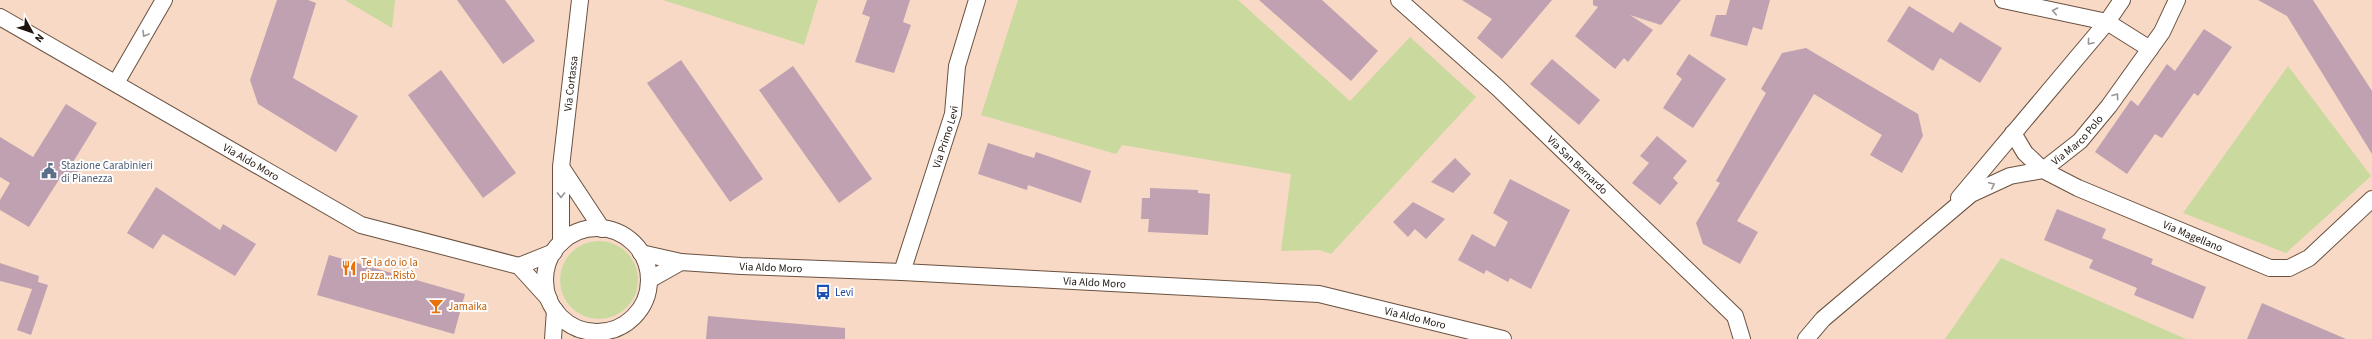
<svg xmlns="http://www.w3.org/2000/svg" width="2372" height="339" viewBox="0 0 2372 339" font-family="'Source Sans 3',sans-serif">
<rect width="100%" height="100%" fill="#f7d9c5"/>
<g fill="#cad99e">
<path d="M 345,0 L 395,0 L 392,28 Z"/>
<path d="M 663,0 L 818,0 L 804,45 Z"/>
<path d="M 1018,0 L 1238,0 L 1350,101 L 1410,37 L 1476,97 L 1331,254 L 1320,250 L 1281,251 L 1291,174 L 1122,145 L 1116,154 L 981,115 Z"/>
<path d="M 2288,66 L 2371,176 L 2286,253 L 2183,213 Z"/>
<circle cx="599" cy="280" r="39"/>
<path d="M 2001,258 L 2186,339 L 1945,339 Z"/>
</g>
<g fill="#c0a1b2">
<path d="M 277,0 L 308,0 L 316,3 L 293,78 L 358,116 L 336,152 L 258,104 L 250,80 Z"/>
<path d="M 457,0 L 505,0 L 535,41 L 503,64 Z"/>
<path d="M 867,0 L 910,0 L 903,22 L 911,25 L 894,73 L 855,62 L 870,17 L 862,14 Z"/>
<path d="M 1259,0 L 1322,0 L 1378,51 L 1351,81 Z"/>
<path d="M 1462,0 L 1552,0 L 1502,59 L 1477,38 L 1492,19 Z"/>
<path d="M 1593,0 L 1681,0 L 1661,25 L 1630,15 L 1653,30 L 1628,62 L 1624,58 L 1615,69 L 1575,36 L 1598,7 L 1593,5 Z"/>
<path d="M 1730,0 L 1770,0 L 1762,30 L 1753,27 L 1747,46 L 1710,36 L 1716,15 L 1726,15 Z"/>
<path d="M 2258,0 L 2313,0 L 2372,91 L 2372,154 L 2287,16 Z"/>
<path d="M 1909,6 L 1953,33 L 1960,22 L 2002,48 L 1980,83 L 1940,58 L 1933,71 L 1887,41 Z"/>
<path d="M 2204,29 L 2232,47 L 2198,96 L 2194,93 L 2162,138 L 2155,134 L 2127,174 L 2095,152 L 2131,100 L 2138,106 L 2167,64 L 2175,71 Z"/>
<path d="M 1806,48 L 1918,114 L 1923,136 L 1902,173 L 1870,155 L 1882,135 L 1814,94 L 1737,221 L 1758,232 L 1740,264 L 1703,244 L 1696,223 L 1720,183 L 1716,181 L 1766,93 L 1761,89 L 1782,53 Z"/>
<path d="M 1689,54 L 1726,79 L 1693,128 L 1663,108 L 1682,79 L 1676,74 Z"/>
<path d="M 1552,59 L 1600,100 L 1579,125 L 1530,84 Z"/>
<path d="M 681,60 L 763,179 L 730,202 L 647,83 Z"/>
<path d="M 793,66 L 872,179 L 839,203 L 759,90 Z"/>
<path d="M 441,70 L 516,173 L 483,198 L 408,95 Z"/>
<path d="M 66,104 L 97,123 L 70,167 L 78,171 L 70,184 L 60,178 L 29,227 L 0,210 L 0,200 L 10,183 L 0,177 L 0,137 L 33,157 Z"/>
<path d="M 1657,136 L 1687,161 L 1673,178 L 1678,183 L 1660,205 L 1632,183 L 1649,163 L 1640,156 Z"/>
<path d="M 988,143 L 1034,158 L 1036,152 L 1091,171 L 1081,203 L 1028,185 L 1027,190 L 978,174 Z"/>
<path d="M 1455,158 L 1471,174 L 1453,193 L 1431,182 Z"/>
<path d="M 1510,179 L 1570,210 L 1531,289 L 1510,278 L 1508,282 L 1486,270 L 1484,274 L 1458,260 L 1472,234 L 1495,247 L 1508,222 L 1493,213 Z"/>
<path d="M 156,187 L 220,230 L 223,224 L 256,244 L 235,276 L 163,234 L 153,249 L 127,233 Z"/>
<path d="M 1150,188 L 1198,190 L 1198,193 L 1210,194 L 1208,235 L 1148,232 L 1149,219 L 1141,219 L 1142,198 L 1150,198 Z"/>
<path d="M 1413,202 L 1445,219 L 1426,239 L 1415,229 L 1408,237 L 1393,222 Z"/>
<path d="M 2057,209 L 2106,229 L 2102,238 L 2153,259 L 2151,264 L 2206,287 L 2193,319 L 2134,295 L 2137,288 L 2089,268 L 2093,260 L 2044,240 Z"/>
<path d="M 329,255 L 465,294 L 454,334 L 317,295 Z"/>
<path d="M 0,263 L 39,276 L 38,282 L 48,285 L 31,335 L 17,330 L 32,289 L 0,281 Z"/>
<path d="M 2262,303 L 2346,339 L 2247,339 Z"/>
<path d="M 708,316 L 845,328 L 845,339 L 706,339 Z"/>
</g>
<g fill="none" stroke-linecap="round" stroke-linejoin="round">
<defs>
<g id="minor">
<path id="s1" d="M 1399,0 L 1498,88 L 1735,316 L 1742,339"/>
<path d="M 2003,0 L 2107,22 L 2150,49"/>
<path id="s2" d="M 0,17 L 361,225 L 519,266 L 549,299"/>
<path d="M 116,83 L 164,0"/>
<path id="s3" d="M 2013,133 L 2025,153 L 2043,170 L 2078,188 L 2270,268 L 2289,268 L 2309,258 L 2372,199"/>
<path d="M 561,167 L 602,229"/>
<path d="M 1959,198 L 2107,22 L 2122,0"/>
<circle cx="597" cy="280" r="52"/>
<path id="s4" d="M 561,243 L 561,167 L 580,0"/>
<path id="s5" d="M 641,253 L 681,262 L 741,266 L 902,272 L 1319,294 L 1503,339"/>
<path d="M 519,266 L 554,252"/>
<path id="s6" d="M 902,272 L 953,114 L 957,66 L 977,0"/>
<path d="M 649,280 L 681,262"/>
<path d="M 553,339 L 555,310"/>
<path id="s7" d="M 1806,339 L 1823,319 L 1971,194 L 2010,176 L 2043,170 L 2080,141 L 2109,106 L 2162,32 L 2177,0"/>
</g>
</defs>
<use href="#minor" stroke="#6a5140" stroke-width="18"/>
<use href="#minor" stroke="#fff" stroke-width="16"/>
</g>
<defs><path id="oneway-chevron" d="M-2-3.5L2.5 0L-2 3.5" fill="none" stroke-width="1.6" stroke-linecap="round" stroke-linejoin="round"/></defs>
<g stroke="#9a9592">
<use href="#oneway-chevron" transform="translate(2055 11) rotate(-168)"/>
<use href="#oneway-chevron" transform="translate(145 34) rotate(121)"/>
<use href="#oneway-chevron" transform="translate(2090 42) rotate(130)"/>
<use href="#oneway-chevron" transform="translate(2116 96) rotate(-54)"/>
<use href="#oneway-chevron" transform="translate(1992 185) rotate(-25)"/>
<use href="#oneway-chevron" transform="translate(561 195) rotate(90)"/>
</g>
<defs>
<symbol id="civic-bare" viewBox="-9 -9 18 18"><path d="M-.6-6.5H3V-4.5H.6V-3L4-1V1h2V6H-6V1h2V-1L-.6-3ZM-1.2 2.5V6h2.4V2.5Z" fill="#5c6f8a" stroke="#fff" stroke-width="2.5" paint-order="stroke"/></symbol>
<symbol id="restaurant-bare" viewBox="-9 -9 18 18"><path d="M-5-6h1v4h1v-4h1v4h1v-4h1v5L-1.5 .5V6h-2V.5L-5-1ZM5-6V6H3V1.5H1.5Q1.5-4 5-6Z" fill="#e8710a" stroke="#fff" stroke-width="2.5" paint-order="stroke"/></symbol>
<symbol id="bus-bare" viewBox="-9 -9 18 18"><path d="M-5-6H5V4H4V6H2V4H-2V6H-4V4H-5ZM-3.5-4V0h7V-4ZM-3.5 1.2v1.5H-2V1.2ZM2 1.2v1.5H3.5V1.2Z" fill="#1a4fb4" stroke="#fff" stroke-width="2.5" paint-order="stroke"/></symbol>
<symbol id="bar-bare" viewBox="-9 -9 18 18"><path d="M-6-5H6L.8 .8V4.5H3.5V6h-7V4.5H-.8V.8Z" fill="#e8710a" stroke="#fff" stroke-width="2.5" paint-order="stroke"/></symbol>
</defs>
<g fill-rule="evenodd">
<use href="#civic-bare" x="38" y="160" width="22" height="22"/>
<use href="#restaurant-bare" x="338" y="257" width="22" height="22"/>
<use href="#bus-bare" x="812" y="281" width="22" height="22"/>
<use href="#bar-bare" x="425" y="295" width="22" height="22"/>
</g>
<g text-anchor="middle" stroke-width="4" stroke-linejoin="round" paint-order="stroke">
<g font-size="11" fill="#1e130d" stroke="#fff">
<text dy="4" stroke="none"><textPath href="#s4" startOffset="160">Via Cortassa</textPath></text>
<text dy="4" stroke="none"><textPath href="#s6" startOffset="142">Via Primo Levi</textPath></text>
<text dy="4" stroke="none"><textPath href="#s7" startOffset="342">Via Marco Polo</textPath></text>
<text dy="4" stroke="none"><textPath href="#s2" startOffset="290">Via Aldo Moro</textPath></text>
<text dy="4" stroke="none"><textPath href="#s1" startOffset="243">Via San Bernardo</textPath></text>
<text dy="4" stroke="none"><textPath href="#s3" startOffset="212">Via Magellano</textPath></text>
<text dy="4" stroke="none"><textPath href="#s5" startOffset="131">Via Aldo Moro</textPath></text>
<text dy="4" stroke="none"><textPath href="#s5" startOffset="455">Via Aldo Moro</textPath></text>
<text dy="4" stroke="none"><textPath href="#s5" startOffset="779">Via Aldo Moro</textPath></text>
</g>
<g font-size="11" fill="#4e5e75" stroke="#fff" text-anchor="start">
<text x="61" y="169">Stazione Carabinieri<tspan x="61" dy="13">di Pianezza</tspan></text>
</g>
<g font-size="11" fill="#c56008" stroke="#fff" text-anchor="start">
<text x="361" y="266">Te la do io la<tspan x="361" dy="13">pizza...Ristò</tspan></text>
<text x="448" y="310">Jamaika</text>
</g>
<g font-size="11" fill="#164399" stroke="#fff" text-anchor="start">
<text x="835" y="296">Levi</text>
</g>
</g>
<g transform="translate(32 32) rotate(130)" stroke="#ffffff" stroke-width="3" paint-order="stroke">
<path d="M0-3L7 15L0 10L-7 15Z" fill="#1e130d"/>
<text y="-6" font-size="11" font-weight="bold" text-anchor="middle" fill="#1e130d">N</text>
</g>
</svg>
